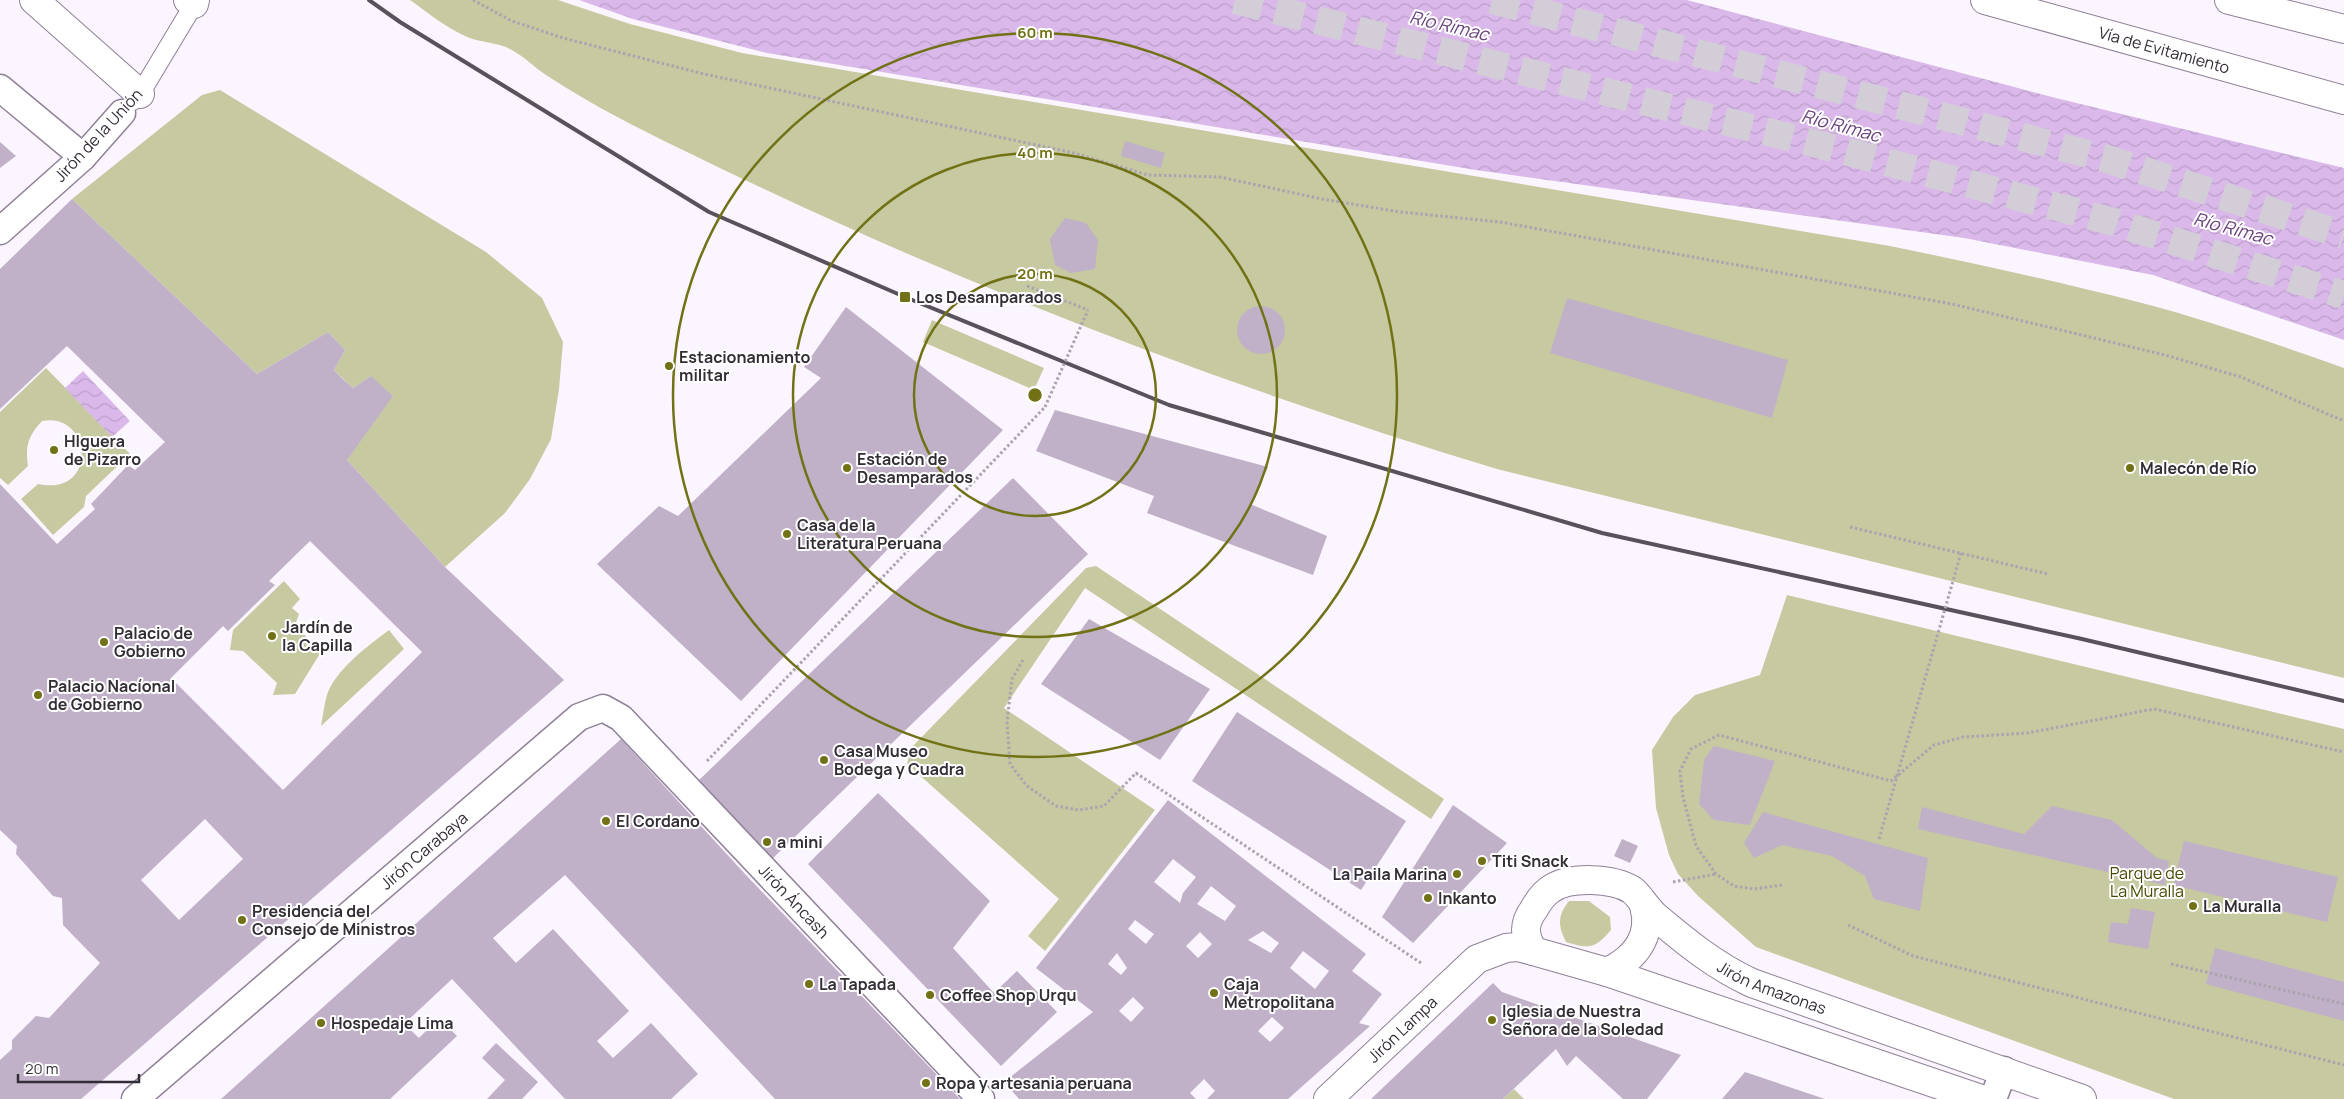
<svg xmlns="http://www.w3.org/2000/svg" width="2344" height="1099" viewBox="0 0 2344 1099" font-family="Manrope,sans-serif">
<defs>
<pattern id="water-waves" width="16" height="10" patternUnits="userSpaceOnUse" patternTransform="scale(1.25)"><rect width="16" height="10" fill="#dab9ea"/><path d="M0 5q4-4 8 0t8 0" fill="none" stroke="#bc9fc9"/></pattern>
</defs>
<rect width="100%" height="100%" fill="#fbf5ff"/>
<g fill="#c7c9a1">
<path d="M 410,0 L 558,0 L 630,24 L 742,53 L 1890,246 C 1973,263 2056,281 2138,302 C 2208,320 2276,344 2344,368 L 2344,678 L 1497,469 C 1218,384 947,280 685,151 C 639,129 592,105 549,77 C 536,69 524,56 510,49 C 498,42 479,43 465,36 C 445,27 427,12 410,0 Z"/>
<path d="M 220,90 L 486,252 L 542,298 L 563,342 L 559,389 L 551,439 L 530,479 L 505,513 L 445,567 L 347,460 L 371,376 L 353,388 L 334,370 L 345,350 L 328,332 L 257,374 L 72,199 L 202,95 Z"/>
<path d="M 932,320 L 1044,368 L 1034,390 L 923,342 Z"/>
<path d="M 46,368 L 130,454 L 86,496 L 84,507 L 53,535 L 21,499 L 38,484 C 99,497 92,411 42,421 C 28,436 25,446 28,466 L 8,485 L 0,478 L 0,412 Z"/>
<path d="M 1096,566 L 1444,799 L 1431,819 L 1085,588 L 1004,708 L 1155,810 L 1045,951 L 1028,936 L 1059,899 L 907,764 L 911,748 L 1086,568 Z"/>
<path d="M 284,581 L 300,599 L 292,608 L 299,614 L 295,625 L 321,652 L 295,694 L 273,695 L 277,683 L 243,651 L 230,650 L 233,630 Z"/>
<path d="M 1787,595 L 2344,729 L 2344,1099 L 2174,1099 L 1756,947 L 1698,896 L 1678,874 L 1669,855 L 1656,808 L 1652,750 L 1673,717 L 1695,695 L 1760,675 Z"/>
<path d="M 389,630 L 404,649 L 321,726 C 323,716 324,705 327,695 C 335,670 369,645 389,630 Z"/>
<path d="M 1569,901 L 1589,901 L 1610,917 L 1611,930 C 1595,949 1589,949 1566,942 C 1558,926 1557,916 1569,901 Z"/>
<path d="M 1514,1089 L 1524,1099 L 1503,1099 Z"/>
</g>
<g fill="url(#water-waves)">
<path d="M 579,0 L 1687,0 L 2056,98 L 2344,168 L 2344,340 L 2153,275 L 1964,238 L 1476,170 L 767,53 L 633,19 Z"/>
<path d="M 83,371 L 130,421 L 112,437 L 65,388 Z"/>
</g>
<g fill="#c0b0c8" fill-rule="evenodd">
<path d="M 1125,141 L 1165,153 L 1161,168 L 1121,156 Z"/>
<path d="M 0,142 L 16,156 L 0,168 Z"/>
<path d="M 72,199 L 257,374 L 328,332 L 345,350 L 334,370 L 344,380 L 353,388 L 371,376 L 393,396 L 347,460 L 445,567 L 564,680 L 81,1099 L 0,1099 L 0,1060 L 12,1049 L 12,1040 L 36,1016 L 49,1018 L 100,963 L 63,925 L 62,898 L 53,896 L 16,854 L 17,846 L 0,830 L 0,484 L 57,544 L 95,509 L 91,504 L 128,465 L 135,470 L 165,442 L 67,346 L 0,409 L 0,269 ZM 310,541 L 422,652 L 283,790 L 171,678 L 223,626 L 228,631 L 275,585 L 269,581 ZM 205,819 L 243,859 L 179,920 L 141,880 Z"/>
<path d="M 1065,218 L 1086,223 L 1098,240 L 1095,269 L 1071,273 L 1055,265 L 1050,239 Z"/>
<path d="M 1567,298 L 1788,360 L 1772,418 L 1550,353 Z"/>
<circle cx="1261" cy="330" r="24"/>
<path d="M 846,307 L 1003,430 L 741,701 L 597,564 L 659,506 L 678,516 L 821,378 L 804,367 Z"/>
<path d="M 1055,410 L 1268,467 L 1250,504 L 1327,536 L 1313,575 L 1147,513 L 1154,496 L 1036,451 Z"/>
<path d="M 1013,478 L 1088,554 L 772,859 L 696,783 Z"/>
<path d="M 1089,619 L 1210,689 L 1160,760 L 1041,684 Z"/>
<path d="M 1237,712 L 1406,821 L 1361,890 L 1192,781 Z"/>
<path d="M 621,739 L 745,874 L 960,1099 L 775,1099 L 565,875 L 493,938 L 516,963 L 553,929 L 629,1011 L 597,1041 L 613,1058 L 651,1023 L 698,1074 L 671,1099 L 565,1099 L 452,979 L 404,1024 L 419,1038 L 439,1018 L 457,1036 L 390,1099 L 221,1099 Z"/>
<path d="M 1714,746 L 1775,761 L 1750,825 L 1714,820 L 1699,804 L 1704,760 Z"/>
<path d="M 878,793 L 990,901 L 953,948 L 994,993 L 1017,971 L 1057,1012 L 1001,1066 L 808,864 Z"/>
<path d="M 1168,800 L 1366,954 L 1352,971 L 1382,994 L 1359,1023 L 1370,1026 L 1288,1099 L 1207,1099 L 1215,1091 L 1204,1079 L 1190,1093 L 1196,1099 L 1019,1099 L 1004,1082 L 1093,1012 L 1036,968 ZM 1173,859 L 1196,877 L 1183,893 L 1180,903 L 1154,882 ZM 1211,886 L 1236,906 L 1225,921 L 1197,904 ZM 1135,920 L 1154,934 L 1146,944 L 1128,929 ZM 1263,931 L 1279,943 L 1271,953 L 1248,940 ZM 1200,932 L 1212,944 L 1198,958 L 1186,946 ZM 1303,951 L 1329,971 L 1315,989 L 1290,968 ZM 1117,953 L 1127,968 L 1121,975 L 1108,964 ZM 1133,997 L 1144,1008 L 1131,1022 L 1119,1011 ZM 1272,1017 L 1284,1028 L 1270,1042 L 1258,1031 Z"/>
<path d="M 1453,805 L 1507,843 L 1413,943 L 1382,917 Z"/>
<path d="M 2052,806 L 2112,820 L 2157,858 L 2169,861 L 2165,885 L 1918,829 L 1922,807 L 2024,834 Z"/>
<path d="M 1763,812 L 1928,858 L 1920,911 L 1874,899 L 1865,876 L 1832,856 L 1782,845 L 1754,858 L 1744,843 Z"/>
<path d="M 1622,839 L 1638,846 L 1630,863 L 1614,856 Z"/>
<path d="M 2184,841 L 2338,877 L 2327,922 L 2173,885 Z"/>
<path d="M 2131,908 L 2155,912 L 2148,949 L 2108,942 L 2111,922 L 2128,924 Z"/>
<path d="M 2215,948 L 2344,982 L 2344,1021 L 2206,984 Z"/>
<path d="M 1493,983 L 1502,992 L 1681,1055 L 1647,1099 L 1623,1099 L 1576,1056 L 1567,1066 L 1556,1049 L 1503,1099 L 1371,1099 Z"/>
<path d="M 496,1043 L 538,1082 L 522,1099 L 487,1099 L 505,1080 L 482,1058 Z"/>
<path d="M 1745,1072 L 1825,1099 L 1722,1099 Z"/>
</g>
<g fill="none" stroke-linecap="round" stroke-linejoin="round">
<g stroke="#d3cdd7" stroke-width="28" stroke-dasharray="28 14" stroke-linecap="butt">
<path d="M 1235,0 L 1841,150 L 2114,222 L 2344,295"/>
<path d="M 1492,0 L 2104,158 L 2344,235"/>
</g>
<defs>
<path id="service" d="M 133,101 L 140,94 L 194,4"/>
<g id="pedestrian">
<path d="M 0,88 L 83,157"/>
<path d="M 0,231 L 83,157 L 122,113"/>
<path id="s1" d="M 135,1099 L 579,717 L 603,708 L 621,718 L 981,1099"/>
<path d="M 1993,1099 L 2004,1070"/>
</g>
<g id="minor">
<path d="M 34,0 L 140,94"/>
<path d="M 188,0 L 194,4 L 195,0"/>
<path id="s2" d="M 1533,951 C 1524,935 1523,924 1534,909 C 1538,902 1544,893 1551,889 C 1570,876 1613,878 1632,890 C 1639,895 1647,909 1655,916 C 1686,942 1715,966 1752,983 L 2082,1099"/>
<path d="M 1607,972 C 1634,959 1653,937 1644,906"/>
<path id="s3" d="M 1328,1099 L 1477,959 L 1506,948 L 1518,947 L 1533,951 L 1607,972 L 1981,1099"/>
</g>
<g id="motorway">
<path id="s4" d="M 1985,0 L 2344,100"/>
<path d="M 2229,0 L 2344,29"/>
</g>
</defs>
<use href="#service" stroke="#8f8197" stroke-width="20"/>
<use href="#pedestrian" stroke="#8f8197" stroke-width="29"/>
<use href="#minor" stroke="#8f8197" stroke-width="30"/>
<use href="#motorway" stroke="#8f8197" stroke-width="30"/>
<g stroke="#aaa4ae" stroke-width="3" stroke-dasharray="2.5 2.5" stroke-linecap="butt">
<path d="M 473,0 L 512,21 L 563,38 L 704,74 L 1074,153 L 1148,175 L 1220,177 L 1322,199 L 1400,212 L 1500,222 L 1952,304 L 2165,355 L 2241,377 L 2344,421"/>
<path d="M 1027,286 L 1088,310"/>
<path d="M 1850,527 L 2048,574"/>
<path d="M 1023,660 L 1012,679 L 1007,722 L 1010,764 L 1027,786 L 1056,806 L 1079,810 L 1104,806 L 1136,773 L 1421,963"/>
<path d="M 707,761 L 1045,407"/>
<path d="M 1673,882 L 1716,874"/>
<path d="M 1782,885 L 1754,889 L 1734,886 L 1716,874 L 1696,846 L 1683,797 L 1680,771 L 1691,749 L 1719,735 L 1891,781 L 1934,745 L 1963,737 L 2027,733 L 2154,709 L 2344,752"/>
<path d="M 1848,925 L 1913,956 L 2344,1065"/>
<path d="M 2171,964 L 2344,1004"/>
</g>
<use href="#service" stroke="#fff" stroke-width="18"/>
<use href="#pedestrian" stroke="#fff" stroke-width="26"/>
<use href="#minor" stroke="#fff" stroke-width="28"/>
<use href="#motorway" stroke="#fff" stroke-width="28"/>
<path stroke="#58525b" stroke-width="4" d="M 369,0 L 400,22 L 709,212 L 905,297 L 1169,405 L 1602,533 L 2082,639 L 2344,701"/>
<g stroke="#aaa4ae" stroke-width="3" stroke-dasharray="2.5 2.5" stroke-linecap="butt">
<path d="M 1045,407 L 1088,310"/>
<path d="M 1879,839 L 1961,553"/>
</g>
</g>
<g fill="none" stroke="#717216" stroke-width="2.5">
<circle cx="1035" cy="395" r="121"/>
<circle cx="1035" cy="395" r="242"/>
<circle cx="1035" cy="395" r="362"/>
</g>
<g fill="#717216" stroke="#fff" stroke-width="2">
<rect x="899" y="291" width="12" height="12" rx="2.5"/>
<circle cx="669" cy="366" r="5"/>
<circle cx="54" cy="450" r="5"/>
<circle cx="847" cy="468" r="5"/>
<circle cx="2130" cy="468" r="5"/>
<circle cx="787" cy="534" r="5"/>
<circle cx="272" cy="636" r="5"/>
<circle cx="104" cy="642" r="5"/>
<circle cx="38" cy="695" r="5"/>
<circle cx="824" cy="760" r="5"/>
<circle cx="606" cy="821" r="5"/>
<circle cx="767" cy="842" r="5"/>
<circle cx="1482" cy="861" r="5"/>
<circle cx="1457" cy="874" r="5"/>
<circle cx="1428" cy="898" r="5"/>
<circle cx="2193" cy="906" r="5"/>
<circle cx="242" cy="920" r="5"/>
<circle cx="809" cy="984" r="5"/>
<circle cx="1214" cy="993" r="5"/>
<circle cx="930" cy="995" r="5"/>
<circle cx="1492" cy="1020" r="5"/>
<circle cx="321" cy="1023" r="5"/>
<circle cx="926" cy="1083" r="5"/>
</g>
<g text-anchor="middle" stroke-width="4" stroke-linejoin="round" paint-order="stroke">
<g font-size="16" fill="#332d36" stroke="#fff">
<text dy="6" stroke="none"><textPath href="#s4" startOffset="186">Vía de Evitamiento</textPath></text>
<text transform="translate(98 135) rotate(-47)" y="6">Jirón de la Unión</text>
<text dy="6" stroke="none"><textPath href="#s1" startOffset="381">Jirón Carabaya</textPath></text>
<text dy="6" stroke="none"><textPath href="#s1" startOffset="884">Jirón Áncash</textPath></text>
<text dy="6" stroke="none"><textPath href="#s2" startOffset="329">Jirón Amazonas</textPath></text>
<text dy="6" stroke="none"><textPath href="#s3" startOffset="102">Jirón Lampa</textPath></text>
</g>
<g font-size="16" font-weight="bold" fill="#332d36" stroke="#fff" text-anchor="start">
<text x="916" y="303">Los Desamparados</text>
<text x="679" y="363">Estacionamiento<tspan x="679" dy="18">militar</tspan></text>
<text x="64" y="447">HIguera<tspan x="64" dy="18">de Pizarro</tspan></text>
<text x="857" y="465">Estación de<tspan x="857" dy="18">Desamparados</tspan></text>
<text x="2140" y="474">Malecón de Río</text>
<text x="797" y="531">Casa de la<tspan x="797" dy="18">Literatura Peruana</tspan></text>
<text x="282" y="633">Jardín de<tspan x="282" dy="18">la Capilla</tspan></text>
<text x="114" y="639">Palacio de<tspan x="114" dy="18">Gobierno</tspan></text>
<text x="48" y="692">Palacio Nacíonal<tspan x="48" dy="18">de Gobierno</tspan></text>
<text x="834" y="757">Casa Museo<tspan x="834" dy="18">Bodega y Cuadra</tspan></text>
<text x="616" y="827">El Cordano</text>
<text x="777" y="848">a mini</text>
<text x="1492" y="867">Titi Snack</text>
<text x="1447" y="880" text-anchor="end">La Paila Marina</text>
<text x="1438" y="904">Inkanto</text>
<text x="2203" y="912">La Muralla</text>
<text x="252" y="917">Presidencia del<tspan x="252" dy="18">Consejo de Ministros</tspan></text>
<text x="819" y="990">La Tapada</text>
<text x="1224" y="990">Caja<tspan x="1224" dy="18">Metropolitana</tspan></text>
<text x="940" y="1001">Coffee Shop Urqu</text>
<text x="1502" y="1017">Iglesia de Nuestra<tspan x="1502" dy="18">Señora de la Soledad</tspan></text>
<text x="331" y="1029">Hospedaje Lima</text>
<text x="936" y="1089">Ropa y artesania peruana</text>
</g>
<g font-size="16" fill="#484902" stroke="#fff">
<text x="2147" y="879">Parque de<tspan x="2147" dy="18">La Muralla</tspan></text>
</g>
<g font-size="18" font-style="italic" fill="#6a427e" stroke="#fff">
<text transform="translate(1449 26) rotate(13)" y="6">Río Rímac</text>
<text transform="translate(1841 126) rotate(15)" y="6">Río Rímac</text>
<text transform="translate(2233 229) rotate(15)" y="6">Río Rímac</text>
</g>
</g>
<circle cx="1035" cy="395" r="8" fill="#717216" stroke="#fff" stroke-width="2.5"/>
<g font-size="15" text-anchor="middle" font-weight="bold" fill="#717216" stroke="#fff" stroke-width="4" stroke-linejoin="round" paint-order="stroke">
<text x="1035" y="38">60 m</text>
<text x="1035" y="158">40 m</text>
<text x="1035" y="279">20 m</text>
</g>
<path d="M18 1074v8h121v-8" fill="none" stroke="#332d36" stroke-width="2.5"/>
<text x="25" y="1074" font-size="15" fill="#332d36" stroke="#ffffff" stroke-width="4" paint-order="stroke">20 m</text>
</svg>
